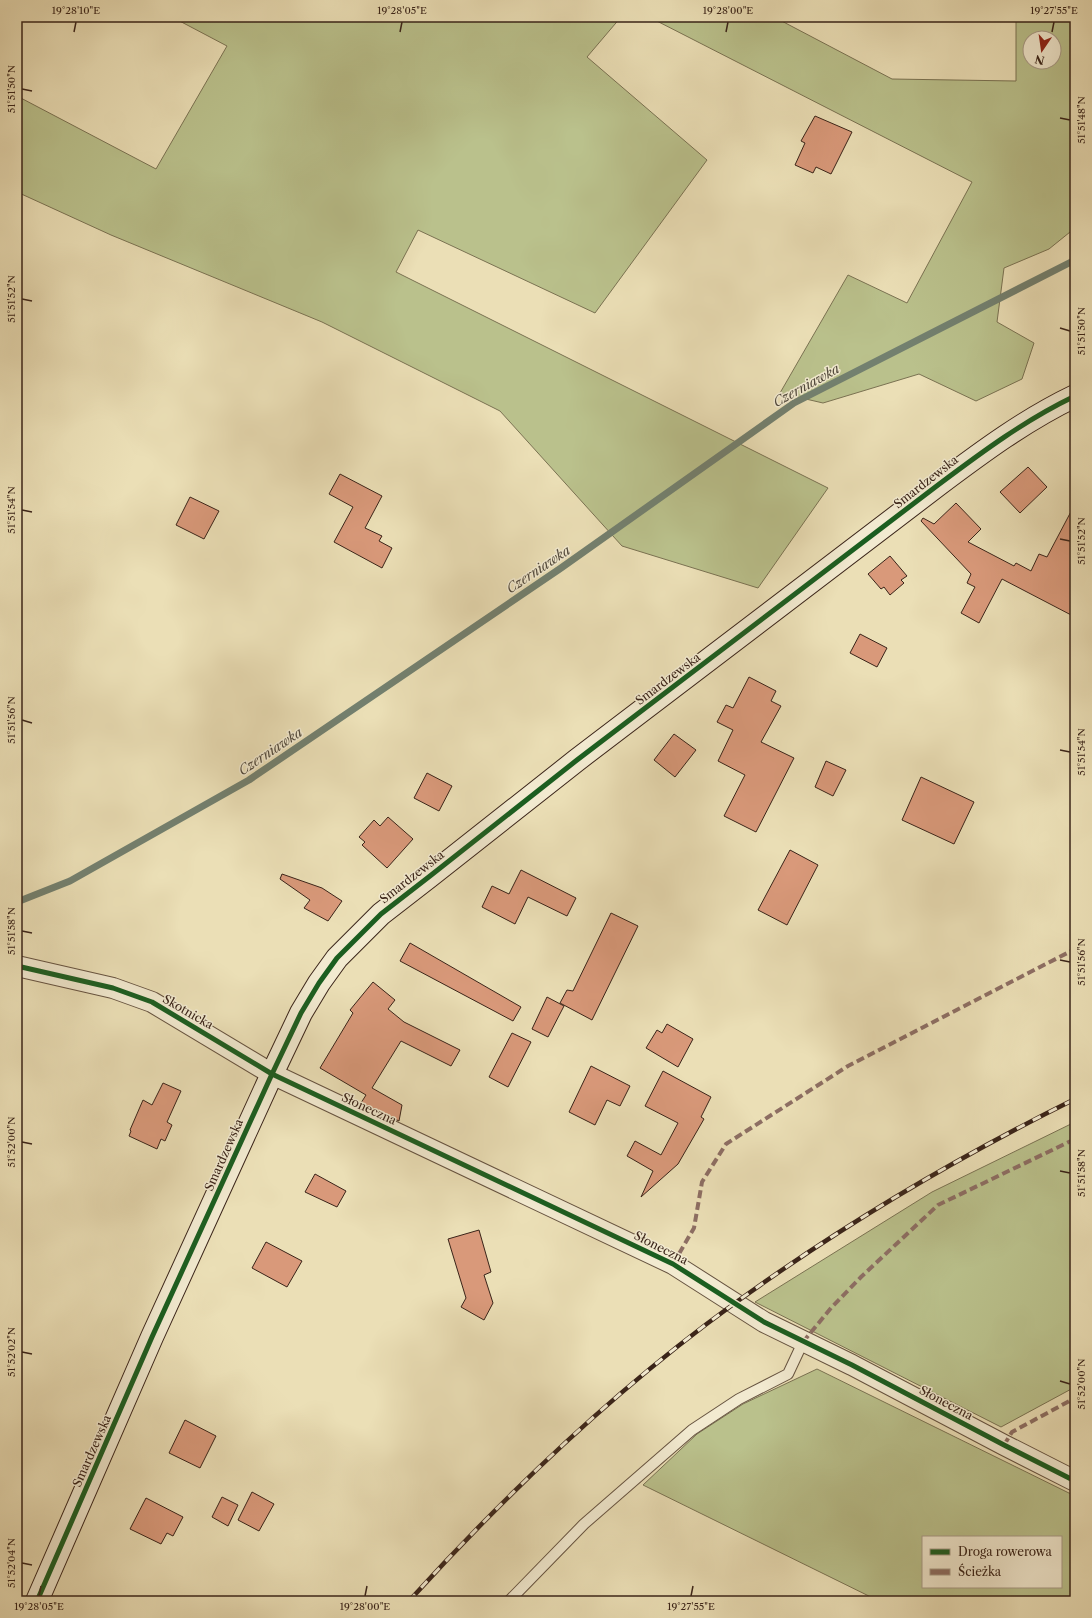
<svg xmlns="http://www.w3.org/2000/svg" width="1092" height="1618" viewBox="0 0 1092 1618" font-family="'Libre Caslon Text',serif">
<rect width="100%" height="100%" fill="#ebdfb6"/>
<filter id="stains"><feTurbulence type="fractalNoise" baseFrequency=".005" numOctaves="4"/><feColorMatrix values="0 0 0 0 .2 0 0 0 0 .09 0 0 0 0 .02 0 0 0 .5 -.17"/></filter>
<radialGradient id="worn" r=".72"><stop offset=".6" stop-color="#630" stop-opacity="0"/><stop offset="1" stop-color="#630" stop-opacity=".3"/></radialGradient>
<g fill="#bac18c" stroke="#7a7252" fill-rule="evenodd">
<path d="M 172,17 L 621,17 L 587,57 L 707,160 L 595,313 L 418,230 L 396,272 L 828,488 L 758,588 L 622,546 L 500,411 L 322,322 L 111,235 L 17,192 L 17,96 L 156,169 L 227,46 Z"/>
<path d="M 649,17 L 774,17 L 892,79 L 1016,81 L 1016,21 L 1003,17 L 1075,17 L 1075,228 L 1049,249 L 1004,268 L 997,322 L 1034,343 L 1022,379 L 976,401 L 919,374 L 823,403 L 780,393 L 848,275 L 907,303 L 972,182 ZM 1030,38 L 1054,38 L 1054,62 L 1030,62 Z"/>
<path d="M 1075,1122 L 1075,1387 L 1001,1427 L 755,1302 L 932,1192 Z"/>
<path d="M 817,1369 L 1075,1496 L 1075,1601 L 879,1601 L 643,1485 L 697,1434 L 743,1404 ZM 923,1537 L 1061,1537 L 1061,1587 L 923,1587 Z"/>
</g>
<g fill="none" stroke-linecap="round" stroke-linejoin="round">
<path stroke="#73806f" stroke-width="7" d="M 17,902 L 70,881 L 249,780 L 561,568 L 794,403 L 1075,260"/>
</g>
<g fill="#d9997a" stroke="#3a2419">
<path d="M 815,116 L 852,132 L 831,174 L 816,167 L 813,173 L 795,165 L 805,143 L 801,141 Z"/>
<path d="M 1028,467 L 1047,487 L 1020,513 L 1000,492 Z"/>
<path d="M 340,474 L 382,496 L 365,528 L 382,536 L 379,541 L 392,548 L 382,568 L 334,542 L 353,507 L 329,494 Z"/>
<path d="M 190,497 L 219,511 L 204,539 L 176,525 Z"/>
<path d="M 956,503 L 981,529 L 968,542 L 1014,566 L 1016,563 L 1031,571 L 1039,554 L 1047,557 L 1075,504 L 1075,617 L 1002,579 L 979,623 L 961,613 L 975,587 L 967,583 L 971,574 L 921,521 L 923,518 L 934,524 Z"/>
<path d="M 890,556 L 907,576 L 901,580 L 904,583 L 890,595 L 884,587 L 881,589 L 868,574 Z"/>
<path d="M 860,634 L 887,648 L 877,667 L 850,653 Z"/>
<path d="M 749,677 L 776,691 L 771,701 L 781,706 L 761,742 L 794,758 L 756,832 L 724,816 L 745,775 L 718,761 L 733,730 L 717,722 L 726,705 L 733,708 Z"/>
<path d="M 674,734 L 696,750 L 675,777 L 654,760 Z"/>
<path d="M 826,761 L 846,770 L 833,796 L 815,787 Z"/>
<path d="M 427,773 L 452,786 L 439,811 L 414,798 Z"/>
<path d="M 921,777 L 974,802 L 954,844 L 902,820 Z"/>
<path d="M 388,817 L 413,839 L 387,868 L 362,845 L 365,842 L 359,837 L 374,820 L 380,826 Z"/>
<path d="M 790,850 L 818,865 L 787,925 L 758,910 Z"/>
<path d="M 521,870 L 576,898 L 567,916 L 528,897 L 515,924 L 482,907 L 492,886 L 509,894 Z"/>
<path d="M 282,874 L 322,888 L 342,901 L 328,921 L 304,908 L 310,900 L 280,879 Z"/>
<path d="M 611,913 L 638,926 L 592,1020 L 560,1003 L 567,990 L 573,991 Z"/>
<path d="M 410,943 L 521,1007 L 513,1021 L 400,961 Z"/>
<path d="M 373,982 L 395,1000 L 388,1009 L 404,1022 L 460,1050 L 451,1066 L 401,1041 L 372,1088 L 402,1105 L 399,1121 L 361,1103 L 366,1095 L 320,1068 L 353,1013 L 350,1010 Z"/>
<path d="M 547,997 L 564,1006 L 548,1037 L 532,1029 Z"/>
<path d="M 667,1024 L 693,1039 L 678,1067 L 646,1048 L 657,1030 L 662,1033 Z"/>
<path d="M 512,1033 L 531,1042 L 508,1087 L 489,1077 Z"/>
<path d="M 591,1066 L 630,1086 L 620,1106 L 607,1100 L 595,1125 L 569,1112 Z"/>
<path d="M 663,1071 L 711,1097 L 701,1117 L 704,1119 L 678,1164 L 641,1197 L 653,1171 L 627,1156 L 635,1141 L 661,1155 L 678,1123 L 645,1106 Z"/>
<path d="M 163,1083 L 181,1091 L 167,1122 L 172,1125 L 165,1141 L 161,1139 L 157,1149 L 129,1136 L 131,1131 L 130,1130 L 143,1100 L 152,1105 Z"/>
<path d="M 315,1174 L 346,1191 L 337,1207 L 305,1192 Z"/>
<path d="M 479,1230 L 491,1272 L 484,1275 L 493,1303 L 484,1320 L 461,1307 L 466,1298 L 448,1239 Z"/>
<path d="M 266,1242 L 302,1261 L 287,1287 L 252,1268 Z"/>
<path d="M 185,1420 L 216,1436 L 200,1468 L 169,1453 Z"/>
<path d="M 252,1492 L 274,1504 L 259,1531 L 238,1520 Z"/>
<path d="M 222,1497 L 238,1505 L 228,1526 L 212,1517 Z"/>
<path d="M 146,1498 L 183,1517 L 173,1536 L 167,1533 L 161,1544 L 130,1529 Z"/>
</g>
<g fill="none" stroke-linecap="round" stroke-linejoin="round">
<defs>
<path id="lane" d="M 509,1601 L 584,1524 L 692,1430 L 739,1399 L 788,1374 L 803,1342"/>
<path id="street" d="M 17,966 L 113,988 L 152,1002 L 272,1074 L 673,1264 L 764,1322 L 852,1365 L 1004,1445 L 1075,1481"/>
<path id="secondary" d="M 37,1601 L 152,1337 L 272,1074 L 301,1013 L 319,983 L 337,958 L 381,914 L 430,876 L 577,760 L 938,485 C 982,452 1025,420 1075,396"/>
</defs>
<use href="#lane" stroke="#665340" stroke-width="12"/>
<use href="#street" stroke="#665340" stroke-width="22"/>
<use href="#secondary" stroke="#3a2419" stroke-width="24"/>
<use href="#lane" stroke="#f2ead0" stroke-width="10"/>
<use href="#street" stroke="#f2ead0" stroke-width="20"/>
<use href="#secondary" stroke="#f2ead0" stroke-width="22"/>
<defs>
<path id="rail" d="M 409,1601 C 508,1492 616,1389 735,1303 C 843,1225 956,1158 1075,1099"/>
</defs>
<use href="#rail" stroke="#3a2419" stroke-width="4.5"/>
<use href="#rail" stroke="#f2ead0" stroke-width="3" stroke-dasharray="9" stroke-linecap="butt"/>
<g stroke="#8d6e63" stroke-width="4" stroke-dasharray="8 4" stroke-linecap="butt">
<path d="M 673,1264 L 694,1228 L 702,1182 L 726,1144 L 848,1066 L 1075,949"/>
<path d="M 803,1342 L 831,1308 L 861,1277 L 938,1205 L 1075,1139"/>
<path d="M 1004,1445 L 1012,1432 L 1075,1398"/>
</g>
<defs>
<g id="cycleway">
<path d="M 17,966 L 113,988 L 152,1002 L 272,1074 L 673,1264 L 764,1322 L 852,1365 L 1004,1445 L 1075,1481"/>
<path d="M 37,1601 L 152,1337 L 272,1074 L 301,1013 L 319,983 L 337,958 L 381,914 L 430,876 L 577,760 L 938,485 C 982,452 1025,420 1075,396"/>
</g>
</defs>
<use href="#cycleway" stroke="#f2ead0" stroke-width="8"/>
<use href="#cycleway" stroke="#1b5e20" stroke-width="5"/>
</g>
<path fill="none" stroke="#3a2419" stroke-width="1.5" d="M 74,32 L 76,22M 400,32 L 402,22M 726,32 L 728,22M 1052,32 L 1054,22M 22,89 L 32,91M 1060,118 L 1070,120M 22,299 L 32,301M 1060,328 L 1070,331M 22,510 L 32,512M 1060,539 L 1070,541M 22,720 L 32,723M 1060,750 L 1070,752M 22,931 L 32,933M 1060,960 L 1070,962M 22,1142 L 32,1144M 1060,1171 L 1070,1173M 22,1352 L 32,1354M 1060,1381 L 1070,1384M 22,1563 L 32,1565M 39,1596 L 41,1586M 365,1596 L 367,1586M 691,1596 L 693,1586"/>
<g text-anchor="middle" stroke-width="3" stroke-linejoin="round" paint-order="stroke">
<g font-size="12" fill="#3a2419" stroke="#f2ead0">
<text transform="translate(926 482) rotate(-38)" y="4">Smardzewska</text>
<text transform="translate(668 679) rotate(-37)" y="4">Smardzewska</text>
<text transform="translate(412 877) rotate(-38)" y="4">Smardzewska</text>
<text transform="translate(188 1012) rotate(30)" y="4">Skotnicka</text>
<text transform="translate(369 1109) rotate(25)" y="4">Słoneczna</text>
<text transform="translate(224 1155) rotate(-66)" y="4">Smardzewska</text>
<text transform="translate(661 1248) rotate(27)" y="4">Słoneczna</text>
<text transform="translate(946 1403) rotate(28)" y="4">Słoneczna</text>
<text transform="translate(92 1451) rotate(-66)" y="4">Smardzewska</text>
</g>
<g font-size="13" font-style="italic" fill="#524a3d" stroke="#f2ead0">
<text transform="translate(806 385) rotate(-29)" y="5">Czerniawka</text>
<text transform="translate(538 569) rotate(-34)" y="5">Czerniawka</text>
<text transform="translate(270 751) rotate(-34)" y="5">Czerniawka</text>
</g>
</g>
<rect width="1092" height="1618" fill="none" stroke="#ebdfb6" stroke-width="44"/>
<rect x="922" y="1536" width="140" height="52" fill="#f2ead0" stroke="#a89b87"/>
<rect x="930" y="1549" width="20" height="6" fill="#1b5e20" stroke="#a89b87"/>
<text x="958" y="1556" font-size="12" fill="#3a2419">Droga rowerowa</text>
<rect x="930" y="1569" width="20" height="6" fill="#8d6e63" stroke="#a89b87"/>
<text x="958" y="1576" font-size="12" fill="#3a2419">Ścieżka</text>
<g transform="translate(1042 50) rotate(193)"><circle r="19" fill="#f2ead0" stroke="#a89b87"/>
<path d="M0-3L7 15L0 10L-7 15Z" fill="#8f2418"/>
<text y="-6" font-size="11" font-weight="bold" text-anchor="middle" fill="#3a2419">N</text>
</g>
<rect x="22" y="22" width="1048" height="1574" fill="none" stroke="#3a2419" stroke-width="1.5"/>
<g font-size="10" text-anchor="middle" fill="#3a2419">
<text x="76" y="14">19°28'10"E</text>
<text x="402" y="14">19°28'05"E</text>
<text x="728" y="14">19°28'00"E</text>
<text x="1054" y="14">19°27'55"E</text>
<text transform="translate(11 89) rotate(-90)" y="4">51°51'50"N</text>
<text transform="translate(1081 120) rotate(-90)" y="4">51°51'48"N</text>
<text transform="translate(11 299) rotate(-90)" y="4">51°51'52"N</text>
<text transform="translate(1081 331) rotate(-90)" y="4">51°51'50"N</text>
<text transform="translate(11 510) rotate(-90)" y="4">51°51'54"N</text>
<text transform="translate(1081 541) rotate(-90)" y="4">51°51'52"N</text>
<text transform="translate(11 720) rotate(-90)" y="4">51°51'56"N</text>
<text transform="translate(1081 752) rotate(-90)" y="4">51°51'54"N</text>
<text transform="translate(11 931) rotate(-90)" y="4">51°51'58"N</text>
<text transform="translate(1081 962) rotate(-90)" y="4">51°51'56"N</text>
<text transform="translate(11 1142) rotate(-90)" y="4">51°52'00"N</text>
<text transform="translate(1081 1173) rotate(-90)" y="4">51°51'58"N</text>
<text transform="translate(11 1352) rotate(-90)" y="4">51°52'02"N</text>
<text transform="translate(1081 1384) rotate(-90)" y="4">51°52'00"N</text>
<text transform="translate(11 1563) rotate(-90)" y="4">51°52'04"N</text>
<text x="39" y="1610">19°28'05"E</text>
<text x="365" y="1610">19°28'00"E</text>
<text x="691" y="1610">19°27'55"E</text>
</g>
<rect width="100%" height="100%" filter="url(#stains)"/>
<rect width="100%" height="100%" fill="url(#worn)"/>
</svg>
